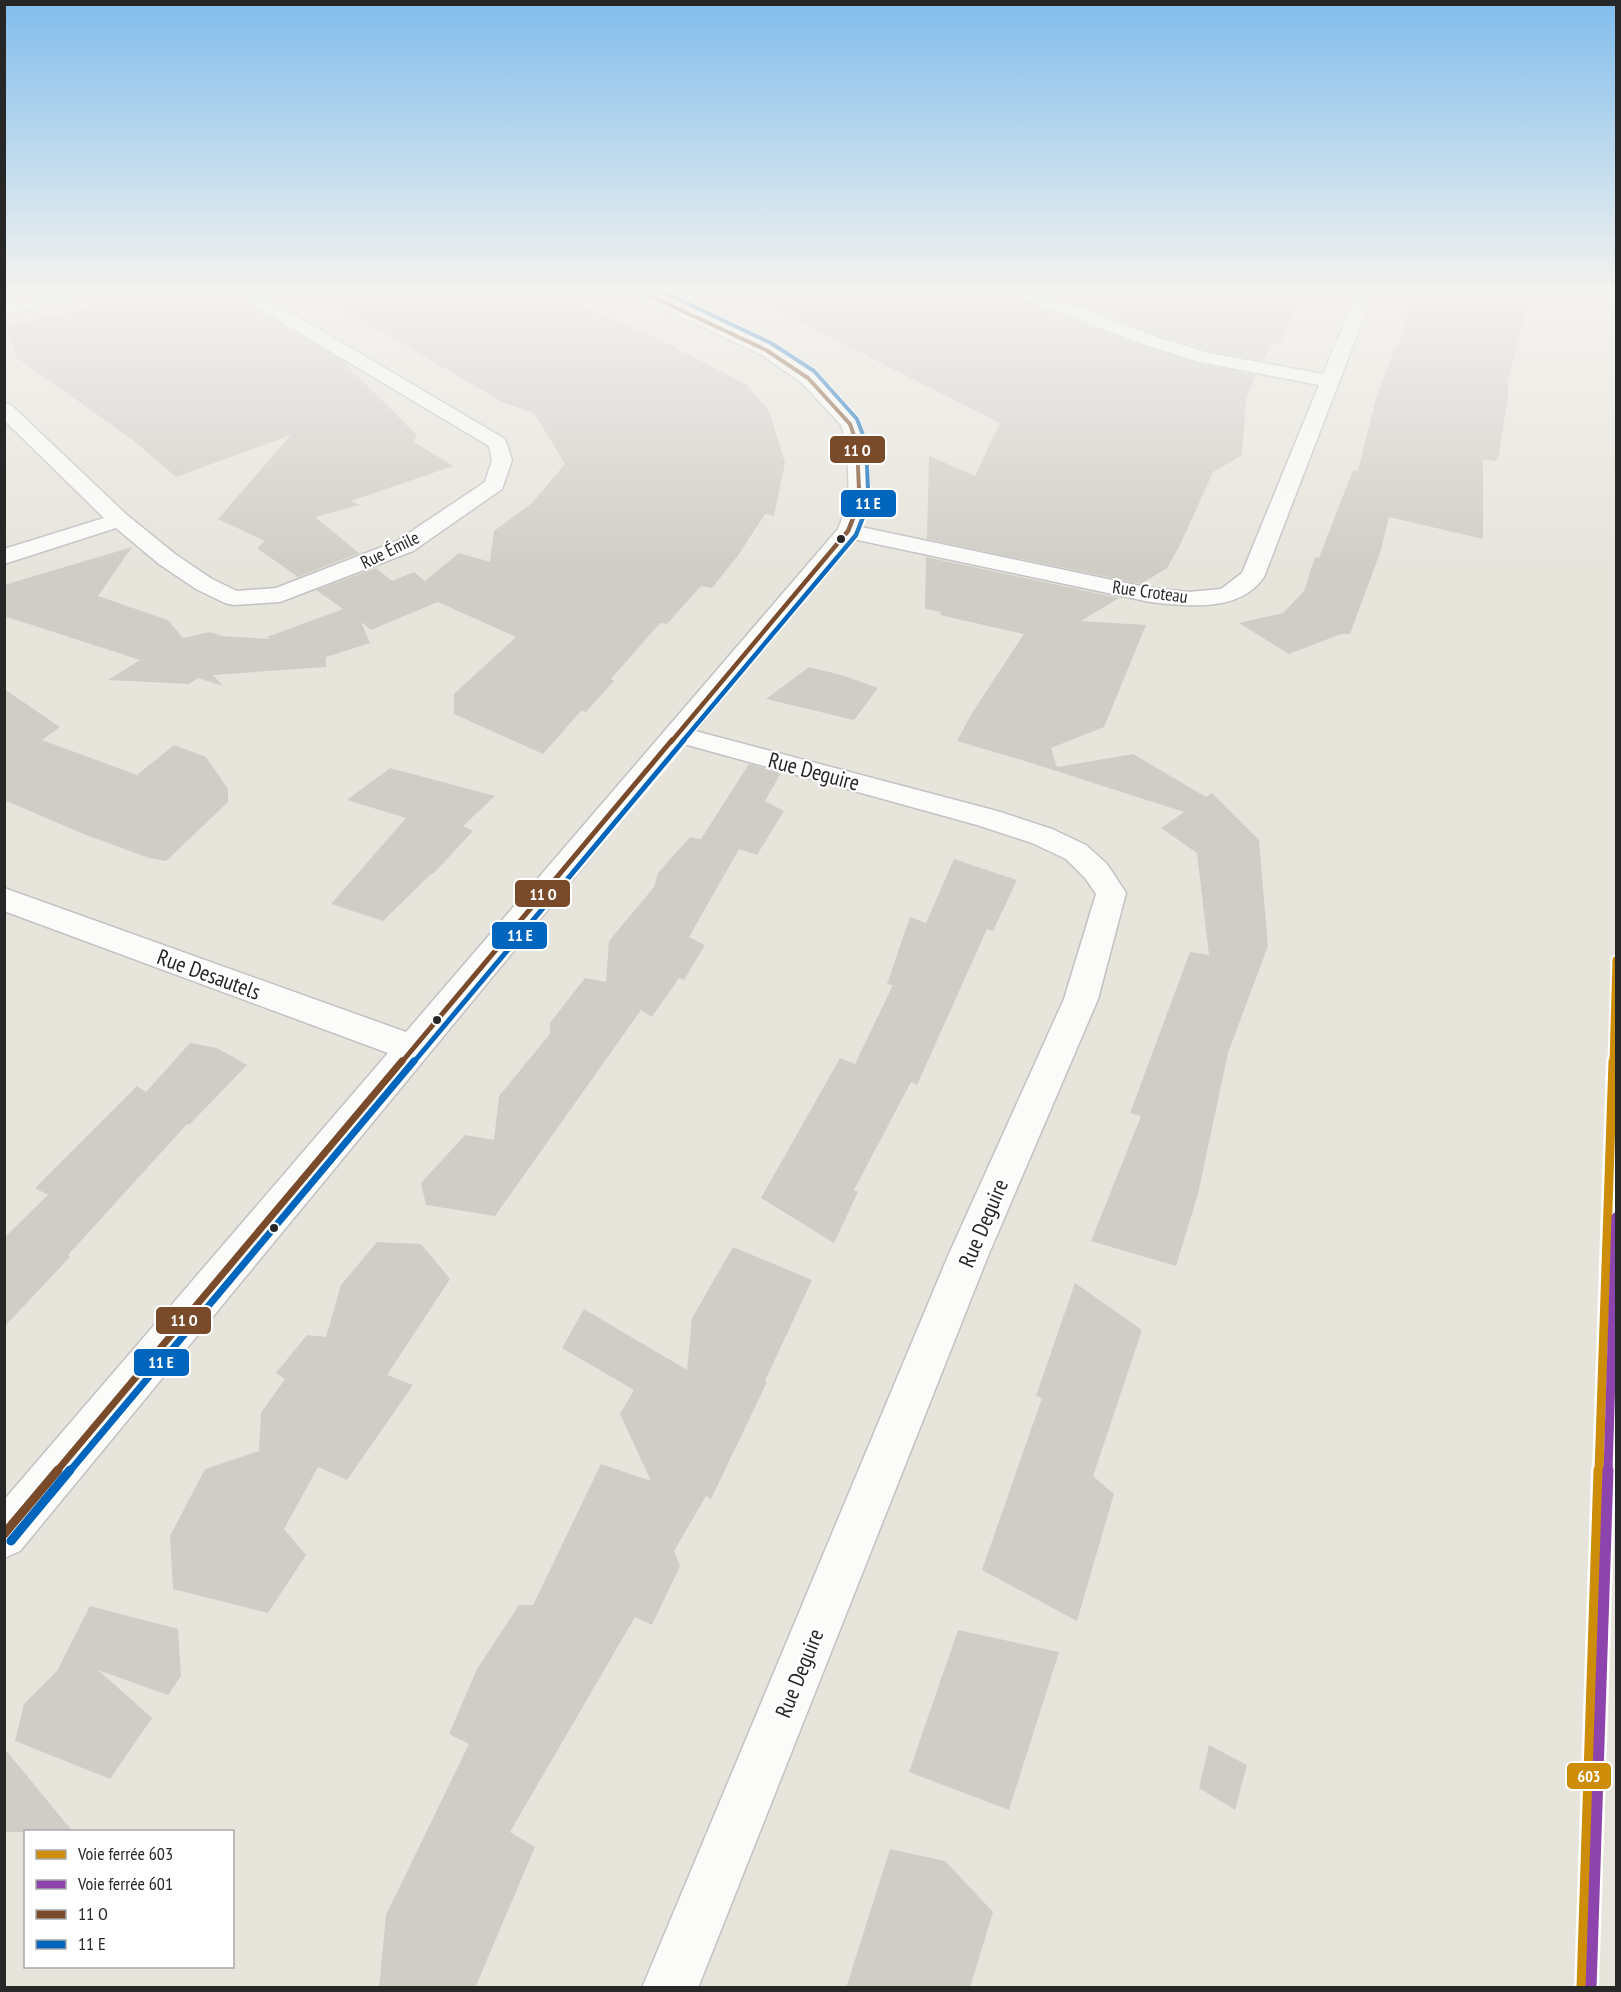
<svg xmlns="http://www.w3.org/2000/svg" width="1621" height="1992" viewBox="0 0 1621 1992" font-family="'PT Sans Narrow',sans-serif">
<rect width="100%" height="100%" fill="#e7e4dc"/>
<g fill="#d0cdc7">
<path d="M 145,291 L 232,291 L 235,297 L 340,359 L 417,435 L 414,442 L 453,466 L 351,501 L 360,505 L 315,517 L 359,553 L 298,577 L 257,548 L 265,541 L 218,519 L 291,435 L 176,477 L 133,440 L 17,358 L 6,326 L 93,307 L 90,301 Z"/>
<path d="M 311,291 L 545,291 L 665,342 L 747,385 L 769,411 L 785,463 L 774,516 L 765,514 L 739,554 L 712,588 L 701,586 L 667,624 L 660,623 L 611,679 L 614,681 L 586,712 L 581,711 L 543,754 L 454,714 L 454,694 L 516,637 L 438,602 L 371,630 L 361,622 L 370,643 L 326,657 L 326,667 L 213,675 L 223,686 L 198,678 L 189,684 L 108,680 L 140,660 L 4,616 L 4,585 L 132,547 L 98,596 L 168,620 L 183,638 L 210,632 L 222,636 L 270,639 L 267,637 L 343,609 L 316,590 L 376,568 L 392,581 L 414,572 L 425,581 L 459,553 L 490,562 L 494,531 L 532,503 L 565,464 L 534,413 L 504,403 Z"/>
<path d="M 747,291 L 1010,291 L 1013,297 L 1147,348 L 1200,364 L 1256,375 L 1246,398 L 1242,455 L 1213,472 L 1180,545 L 1167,568 L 1141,584 L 927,539 L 929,456 L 975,476 L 1000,423 L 823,334 Z"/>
<path d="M 1041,291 L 1303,291 L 1279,345 L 1271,344 L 1263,361 L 1210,351 L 1161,336 Z"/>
<path d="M 1416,291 L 1519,291 L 1525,308 L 1525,317 L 1508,381 L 1508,396 L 1499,454 L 1496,461 L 1483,459 L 1483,539 L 1389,517 L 1381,550 L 1350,634 L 1341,634 L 1289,654 L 1239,623 L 1283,613 L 1304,591 L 1315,557 L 1319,558 L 1353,470 L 1358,471 L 1377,394 L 1406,323 L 1409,307 L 1412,307 Z"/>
<path d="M 926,557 L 1119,598 L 1081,621 L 1146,625 L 1104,727 L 1051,748 L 1057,767 L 1133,754 L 1206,797 L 1212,793 L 1259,840 L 1268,946 L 1228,1053 L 1198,1194 L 1176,1266 L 1091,1241 L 1141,1116 L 1130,1113 L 1190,952 L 1209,955 L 1197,853 L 1161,828 L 1184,812 L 1025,761 L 957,741 L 972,713 L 1024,634 L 940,615 L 941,612 L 925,609 Z"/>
<path d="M 809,667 L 845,676 L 878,688 L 854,720 L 766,699 Z"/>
<path d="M 4,689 L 60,727 L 42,740 L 137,775 L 174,745 L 206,757 L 228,789 L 228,802 L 166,861 L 149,858 L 86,835 L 4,800 Z"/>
<path d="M 749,764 L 781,773 L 765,801 L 784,811 L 757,855 L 739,849 L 689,937 L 705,945 L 684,980 L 679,978 L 652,1017 L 641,1010 L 495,1216 L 426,1205 L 421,1183 L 465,1135 L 494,1140 L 499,1096 L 550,1034 L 550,1023 L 585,978 L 606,982 L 609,941 L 654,887 L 658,873 L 690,837 L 701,839 Z"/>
<path d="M 390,768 L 495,796 L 463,826 L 473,831 L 433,874 L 431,874 L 383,921 L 331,904 L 406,818 L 347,800 Z"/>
<path d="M 954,859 L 1017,880 L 993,931 L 987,929 L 917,1085 L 911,1082 L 854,1190 L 858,1192 L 834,1243 L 761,1198 L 840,1058 L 855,1064 L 893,985 L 887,984 L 910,917 L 926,923 Z"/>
<path d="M 190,1043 L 217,1048 L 247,1065 L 189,1125 L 187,1124 L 68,1255 L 70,1257 L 4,1327 L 4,1238 L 48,1195 L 35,1188 L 137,1086 L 146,1092 Z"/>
<path d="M 377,1242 L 421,1244 L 450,1279 L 387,1375 L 413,1385 L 347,1480 L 318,1467 L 284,1529 L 306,1555 L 268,1613 L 173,1589 L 170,1536 L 205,1469 L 259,1451 L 261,1413 L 285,1379 L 276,1373 L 307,1335 L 326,1337 L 341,1285 Z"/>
<path d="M 733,1247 L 812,1280 L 765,1381 L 767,1382 L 711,1499 L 706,1496 L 674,1551 L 680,1566 L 652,1625 L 635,1617 L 510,1832 L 535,1847 L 475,1988 L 379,1988 L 386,1915 L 469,1744 L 449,1734 L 477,1669 L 519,1605 L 533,1605 L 601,1464 L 651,1481 L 620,1414 L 634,1390 L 562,1348 L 584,1309 L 687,1370 L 692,1318 Z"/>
<path d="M 1075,1283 L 1142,1330 L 1093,1476 L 1114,1494 L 1077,1621 L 982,1570 L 1042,1398 L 1036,1396 Z"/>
<path d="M 90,1606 L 178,1629 L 181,1676 L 168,1695 L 98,1670 L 152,1718 L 110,1779 L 15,1741 L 24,1704 L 57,1671 Z"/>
<path d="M 958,1630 L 1059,1652 L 1009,1810 L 909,1772 Z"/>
<path d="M 1209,1745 L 1247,1765 L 1235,1810 L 1199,1788 Z"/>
<path d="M 4,1748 L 73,1832 L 4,1832 Z"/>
<path d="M 890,1849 L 945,1861 L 993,1912 L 970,1988 L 846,1988 Z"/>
</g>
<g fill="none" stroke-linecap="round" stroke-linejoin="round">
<defs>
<g id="minor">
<path d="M 61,291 L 89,291 L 87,295 L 4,315 L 4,305 Z"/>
<path d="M 234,291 L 254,291 L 505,439 L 512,460 L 502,489 L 413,551 L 280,602 L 233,605 L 225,603 L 196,589 L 159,564 L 116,528 L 4,564 L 4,549 L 104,518 L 4,420 L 4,403 L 11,405 L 127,515 L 175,554 L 212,579 L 237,591 L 276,588 L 397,541 L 485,482 L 492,460 L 489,446 L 236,295 Z"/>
<path d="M 632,291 L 653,291 L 772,346 L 815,374 L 857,420 L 867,444 L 871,501 L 861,527 L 1150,588 L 1189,592 L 1221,589 L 1242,573 L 1319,385 L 1200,362 L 1148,346 L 1014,295 L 1012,291 L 1035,291 L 1160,338 L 1209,353 L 1323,374 L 1358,291 L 1374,291 L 1264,577 C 1239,613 1188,606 1150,602 L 853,539 L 695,731 L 997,811 L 1052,829 L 1086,845 L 1107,864 L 1126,893 L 1098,999 L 988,1256 L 698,1988 L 642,1988 L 948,1256 L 1064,999 L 1096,894 L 1085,878 L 1066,859 L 1032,843 L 977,825 L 684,744 L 20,1551 L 4,1558 L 4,1500 L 388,1053 L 4,911 L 4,888 L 406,1032 L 838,529 L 849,501 L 847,444 L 841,425 L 801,382 L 760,354 L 634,295 Z"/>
</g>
</defs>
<use href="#minor" stroke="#c3c2c3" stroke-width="3"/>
<use href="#minor" fill="#fbfbfa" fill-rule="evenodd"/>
<defs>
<path id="bus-1-far4" d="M 640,291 L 766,350 L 808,378 L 850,424 L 857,444 L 859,490"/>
<path id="bus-1-far3" d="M 671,742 L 848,531 L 860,501 L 859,488"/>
<path id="bus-1-far2" d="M 401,1063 L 672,740"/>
<path id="bus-1-far1" d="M 56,1472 L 402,1061"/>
<path id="bus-1" d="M 4,1534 L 58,1470"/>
<path id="bus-2-far4" d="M 661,291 L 771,343 L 814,371 L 857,419 L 866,443 L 868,490"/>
<path id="bus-2-far3" d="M 682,742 L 856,535 L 869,502 L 868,488"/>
<path id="bus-2-far2" d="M 413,1063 L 684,740"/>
<path id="bus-2-far1" d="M 69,1472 L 414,1061"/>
<path id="bus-2" d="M 11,1541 L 70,1470"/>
</defs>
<use href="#bus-1-far4" stroke="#fff" stroke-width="6"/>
<use href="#bus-1-far3" stroke="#fff" stroke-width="8"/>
<use href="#bus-1-far2" stroke="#fff" stroke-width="10"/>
<use href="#bus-1-far1" stroke="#fff" stroke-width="11"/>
<use href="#bus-1" stroke="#fff" stroke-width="14"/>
<use href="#bus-2-far4" stroke="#fff" stroke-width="6"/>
<use href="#bus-2-far3" stroke="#fff" stroke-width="8"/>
<use href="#bus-2-far2" stroke="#fff" stroke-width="10"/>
<use href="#bus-2-far1" stroke="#fff" stroke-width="11"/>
<use href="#bus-2" stroke="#fff" stroke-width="14"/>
<use href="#bus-1-far4" stroke="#7a4b2a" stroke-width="4"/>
<use href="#bus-1-far3" stroke="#7a4b2a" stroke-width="4.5"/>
<use href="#bus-1-far2" stroke="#7a4b2a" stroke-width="5"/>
<use href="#bus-1-far1" stroke="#7a4b2a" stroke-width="7"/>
<use href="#bus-1" stroke="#7a4b2a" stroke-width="9"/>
<use href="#bus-2-far4" stroke="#0065bd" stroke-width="4"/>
<use href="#bus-2-far3" stroke="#0065bd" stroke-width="4.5"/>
<use href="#bus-2-far2" stroke="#0065bd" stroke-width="5"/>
<use href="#bus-2-far1" stroke="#0065bd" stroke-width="7"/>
<use href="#bus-2" stroke="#0065bd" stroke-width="9"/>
<defs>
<path id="rail-1-far2" d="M 1613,1063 L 1616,960"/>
<path id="rail-1-far1" d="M 1599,1472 L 1613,1061"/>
<path id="rail-1" d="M 1582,1988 L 1599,1470"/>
<path id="rail-2-far1" d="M 1608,1472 L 1616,1217"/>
<path id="rail-2" d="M 1591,1988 L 1608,1470"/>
</defs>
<use href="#rail-1-far2" stroke="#fff" stroke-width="11"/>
<use href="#rail-1-far1" stroke="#fff" stroke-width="14"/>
<use href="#rail-1" stroke="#fff" stroke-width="16"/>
<use href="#rail-2-far1" stroke="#fff" stroke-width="14"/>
<use href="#rail-2" stroke="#fff" stroke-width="16"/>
<use href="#rail-1-far2" stroke="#cd8d08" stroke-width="7"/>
<use href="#rail-1-far1" stroke="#cd8d08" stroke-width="9"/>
<use href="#rail-1" stroke="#cd8d08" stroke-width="11"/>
<use href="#rail-2-far1" stroke="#8e44ad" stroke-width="9"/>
<use href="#rail-2" stroke="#8e44ad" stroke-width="11"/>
</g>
<linearGradient id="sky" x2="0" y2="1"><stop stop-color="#81bdec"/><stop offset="0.51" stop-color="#f4f3ef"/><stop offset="1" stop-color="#f4f3ef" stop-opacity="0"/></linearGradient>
<rect width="1621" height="570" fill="url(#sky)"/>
<g fill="#272727" stroke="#fff" stroke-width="2">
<circle cx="841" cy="539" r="5"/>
<circle cx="437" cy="1020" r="5"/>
<circle cx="274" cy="1228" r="5"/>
</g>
<g text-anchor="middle" stroke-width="4.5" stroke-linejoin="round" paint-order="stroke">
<g font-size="18" fill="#272727" stroke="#fff">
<text transform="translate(390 550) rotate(-26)" y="6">Rue Émile</text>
<text transform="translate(1150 592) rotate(8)" y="6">Rue Croteau</text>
</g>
<g font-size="22" fill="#272727" stroke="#fff">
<text transform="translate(814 771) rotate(15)" y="8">Rue Deguire</text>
<text transform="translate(209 974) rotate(20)" y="8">Rue Desautels</text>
<text transform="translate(983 1223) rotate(-67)" y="8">Rue Deguire</text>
<text transform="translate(799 1673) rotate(-68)" y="8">Rue Deguire</text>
</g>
</g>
<g stroke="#fff" stroke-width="2">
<rect x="829" y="435" width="57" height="29" rx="6" fill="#7a4b2a"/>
<rect x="840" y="489" width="57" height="29" rx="6" fill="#0065bd"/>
<rect x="514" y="879" width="57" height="29" rx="6" fill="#7a4b2a"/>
<rect x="491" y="921" width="57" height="29" rx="6" fill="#0065bd"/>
<rect x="155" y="1306" width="57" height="29" rx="6" fill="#7a4b2a"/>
<rect x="133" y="1348" width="57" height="29" rx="6" fill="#0065bd"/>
<rect x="1566" y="1762" width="46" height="28" rx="6" fill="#cd8d08"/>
</g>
<g font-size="16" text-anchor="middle" font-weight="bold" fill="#fff">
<text x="857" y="456">11 O</text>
<text x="868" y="509">11 E</text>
<text x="543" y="900">11 O</text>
<text x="520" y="941">11 E</text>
<text x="184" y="1326">11 O</text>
<text x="161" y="1368">11 E</text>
<text x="1589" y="1782">603</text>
</g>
<rect width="1621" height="1992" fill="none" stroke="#272727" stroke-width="12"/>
<rect x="24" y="1830" width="210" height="138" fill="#ffffff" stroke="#a9a9a9" stroke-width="1.5"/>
<rect x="36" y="1850" width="30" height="9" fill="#cd8d08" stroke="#a9a9a9" stroke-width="1.5"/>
<text x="78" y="1860" font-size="18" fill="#272727">Voie ferrée 603</text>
<rect x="36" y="1880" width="30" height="9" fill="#8e44ad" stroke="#a9a9a9" stroke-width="1.5"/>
<text x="78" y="1890" font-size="18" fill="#272727">Voie ferrée 601</text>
<rect x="36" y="1910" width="30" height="9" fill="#7a4b2a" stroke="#a9a9a9" stroke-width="1.5"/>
<text x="78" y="1920" font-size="18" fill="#272727">11 O</text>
<rect x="36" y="1940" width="30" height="9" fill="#0065bd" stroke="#a9a9a9" stroke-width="1.5"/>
<text x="78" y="1950" font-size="18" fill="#272727">11 E</text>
</svg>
